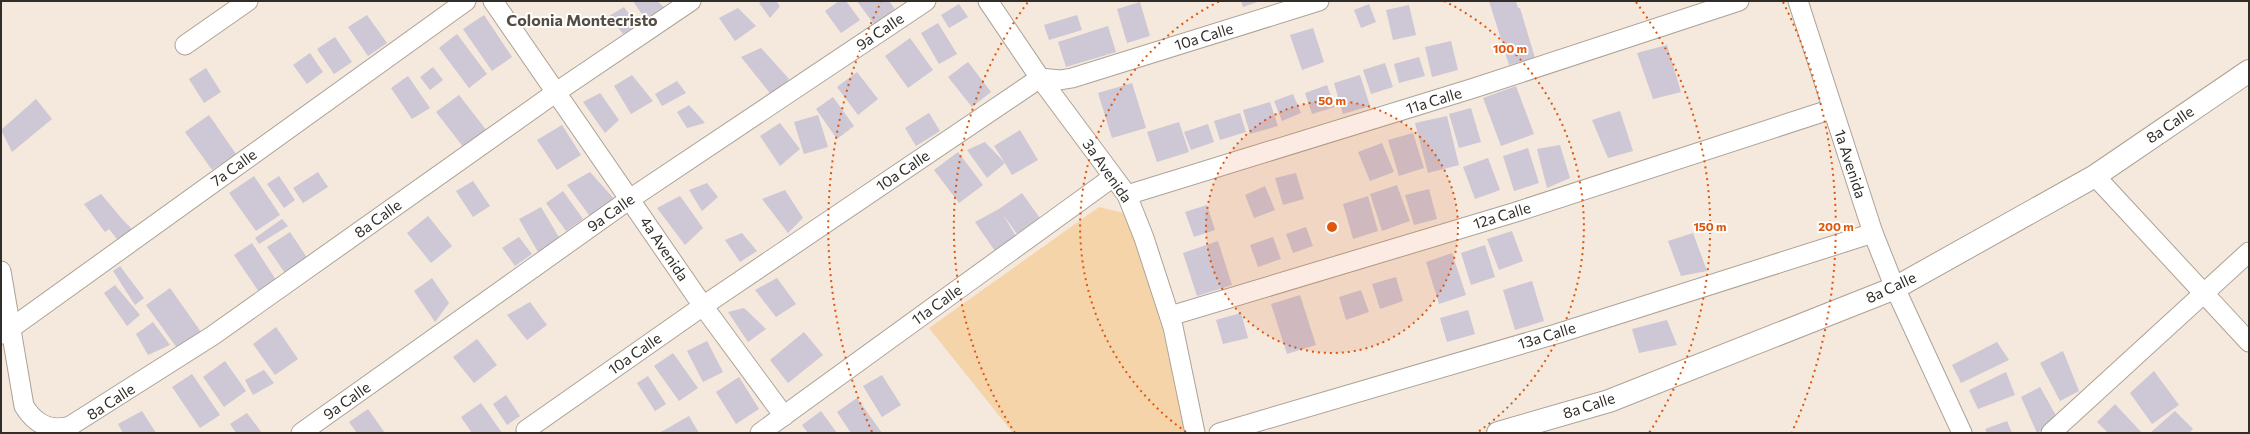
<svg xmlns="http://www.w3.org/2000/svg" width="2250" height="434" viewBox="0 0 2250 434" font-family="Commissioner,sans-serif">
<rect width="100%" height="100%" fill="#f4e9dc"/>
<path fill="#f6d4aa" d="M 1099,207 L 1128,214 L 1160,318 L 1185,433 L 1013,433 L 929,328 Z"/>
<g fill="#cdc7d6">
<path d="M 633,1 L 657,1 L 667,10 L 647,22 Z"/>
<path d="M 762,1 L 776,1 L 780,6 L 770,18 L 759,3 Z"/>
<path d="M 839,1 L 846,1 L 860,20 L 841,33 L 825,11 Z"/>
<path d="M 857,1 L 889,1 L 897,12 L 876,27 Z"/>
<path d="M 1241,1 L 1260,1 L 1243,7 Z"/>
<path d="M 1489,1 L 1516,1 L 1518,8 L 1520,8 L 1535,58 L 1509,65 Z"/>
<path d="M 1140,2 L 1150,36 L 1127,43 L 1117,9 Z"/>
<path d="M 959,4 L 968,17 L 949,28 L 941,15 Z"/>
<path d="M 1369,4 L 1376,22 L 1361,28 L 1354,10 Z"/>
<path d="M 1409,5 L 1416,35 L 1393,40 L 1386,10 Z"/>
<path d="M 624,7 L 637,25 L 623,34 L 609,16 Z"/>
<path d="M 738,8 L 756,26 L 735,41 L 719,18 Z"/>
<path d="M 367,15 L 387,43 L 368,56 L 348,27 Z"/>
<path d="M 484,15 L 512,57 L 492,71 L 463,29 Z"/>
<path d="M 1077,15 L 1082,30 L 1049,40 L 1044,25 Z"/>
<path d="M 938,23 L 957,54 L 939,64 L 921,33 Z"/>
<path d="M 1108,26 L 1116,52 L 1066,67 L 1058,42 Z"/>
<path d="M 1313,28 L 1324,62 L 1302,70 L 1290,35 Z"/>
<path d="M 457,34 L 487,74 L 469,88 L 439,48 Z"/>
<path d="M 335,37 L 352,62 L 334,74 L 317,49 Z"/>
<path d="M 910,38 L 933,70 L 908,88 L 885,56 Z"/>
<path d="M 1451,41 L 1458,70 L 1432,77 L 1425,47 Z"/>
<path d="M 1667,45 L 1681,92 L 1653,99 L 1637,53 Z"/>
<path d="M 761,48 L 789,79 L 773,97 L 741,57 Z"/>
<path d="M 310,53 L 323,72 L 307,84 L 293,65 Z"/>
<path d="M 1419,57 L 1425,76 L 1399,83 L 1394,64 Z"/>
<path d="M 968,62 L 991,92 L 972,107 L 948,77 Z"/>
<path d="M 1385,63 L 1393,87 L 1371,94 L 1363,70 Z"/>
<path d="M 433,67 L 443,80 L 430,90 L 420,77 Z"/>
<path d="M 206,68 L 221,92 L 204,103 L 189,79 Z"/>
<path d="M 857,72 L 878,99 L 858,115 L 837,87 Z"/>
<path d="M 632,75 L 653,101 L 631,114 L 614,86 Z"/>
<path d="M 1360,75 L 1370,106 L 1343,114 L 1334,83 Z"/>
<path d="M 408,76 L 430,108 L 412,119 L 391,88 Z"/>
<path d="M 677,81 L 686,93 L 662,106 L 655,94 Z"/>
<path d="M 1132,83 L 1146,128 L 1112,138 L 1098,93 Z"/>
<path d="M 1327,85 L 1335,107 L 1312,114 L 1305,93 Z"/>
<path d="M 1516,86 L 1534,134 L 1501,146 L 1483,98 Z"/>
<path d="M 600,93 L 619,120 L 605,133 L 583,102 Z"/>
<path d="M 1293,94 L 1301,113 L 1282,121 L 1274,101 Z"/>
<path d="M 459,95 L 487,131 L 464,148 L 436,112 Z"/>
<path d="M 833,97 L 854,126 L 837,139 L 816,109 Z"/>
<path d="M 36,99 L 52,119 L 12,152 L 1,130 Z"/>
<path d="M 1270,102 L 1278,126 L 1250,134 L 1243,110 Z"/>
<path d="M 689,105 L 705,123 L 687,128 L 677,112 Z"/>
<path d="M 1471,108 L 1481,142 L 1459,148 L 1449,114 Z"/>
<path d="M 1620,111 L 1633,151 L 1608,158 L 1592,120 Z"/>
<path d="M 929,113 L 940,131 L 916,146 L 905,128 Z"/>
<path d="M 1240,113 L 1246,132 L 1220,140 L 1214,121 Z"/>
<path d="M 209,115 L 236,154 L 212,170 L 185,132 Z"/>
<path d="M 818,115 L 828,147 L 804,154 L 794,122 Z"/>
<path d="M 1447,116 L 1459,165 L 1428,173 L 1415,123 Z"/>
<path d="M 1179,122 L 1189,152 L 1157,162 L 1147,132 Z"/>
<path d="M 780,123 L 800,149 L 780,166 L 760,136 Z"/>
<path d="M 1208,124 L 1214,142 L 1191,150 L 1184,132 Z"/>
<path d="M 562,125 L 581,155 L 557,170 L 537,140 Z"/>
<path d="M 1020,130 L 1038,160 L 1012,175 L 1005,163 L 987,178 L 967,150 L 985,142 L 1005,163 L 994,146 Z"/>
<path d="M 1413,133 L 1424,168 L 1399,176 L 1388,140 Z"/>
<path d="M 1382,143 L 1394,172 L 1370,181 L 1358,152 Z"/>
<path d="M 1560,145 L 1570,178 L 1547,188 L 1537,149 Z"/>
<path d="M 1528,148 L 1539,183 L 1514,191 L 1503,156 Z"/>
<path d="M 958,152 L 983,185 L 959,203 L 934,170 Z"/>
<path d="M 1488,158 L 1500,190 L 1475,199 L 1463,167 Z"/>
<path d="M 318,172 L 328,187 L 303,203 L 293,188 Z"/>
<path d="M 590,172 L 616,201 L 592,219 L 567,185 Z"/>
<path d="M 1296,173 L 1304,199 L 1283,205 L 1275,178 Z"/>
<path d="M 254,176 L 280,215 L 256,231 L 229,193 Z"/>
<path d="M 279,176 L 295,200 L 284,208 L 267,184 Z"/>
<path d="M 473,181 L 490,206 L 473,217 L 456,191 Z"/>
<path d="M 707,183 L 718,197 L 702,211 L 689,190 Z"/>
<path d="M 1397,185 L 1410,221 L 1382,231 L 1370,194 Z"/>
<path d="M 1265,186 L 1275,210 L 1254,218 L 1245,195 Z"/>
<path d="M 1429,189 L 1437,219 L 1414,225 L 1405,195 Z"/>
<path d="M 785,190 L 803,218 L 788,233 L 762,199 Z"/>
<path d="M 563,191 L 583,219 L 566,231 L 546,203 Z"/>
<path d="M 1022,193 L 1042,221 L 1019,237 L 1002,213 L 1017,238 L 995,251 L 975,222 L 999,209 Z"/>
<path d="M 101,194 L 123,220 L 134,231 L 117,239 L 109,229 L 105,232 L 84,204 Z"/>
<path d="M 680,196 L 703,228 L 685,245 L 657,208 Z"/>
<path d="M 1368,196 L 1378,231 L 1353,239 L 1343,204 Z"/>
<path d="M 1207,205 L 1215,230 L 1194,237 L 1185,212 Z"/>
<path d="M 541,207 L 560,239 L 538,252 L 519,219 Z"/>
<path d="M 428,216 L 452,246 L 431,263 L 407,233 Z"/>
<path d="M 282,219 L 288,226 L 259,244 L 255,238 Z"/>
<path d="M 1306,227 L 1313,246 L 1293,253 L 1286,234 Z"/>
<path d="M 1512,231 L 1523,261 L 1499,270 L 1487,239 Z"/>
<path d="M 290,232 L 310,262 L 287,276 L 267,247 Z"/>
<path d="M 742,233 L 757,251 L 740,262 L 725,240 Z"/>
<path d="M 1693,233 L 1707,271 L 1681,276 L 1668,241 Z"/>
<path d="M 519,237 L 532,254 L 515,266 L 502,248 Z"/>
<path d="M 1273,237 L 1281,259 L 1258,267 L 1250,245 Z"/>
<path d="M 1218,241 L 1232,285 L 1197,296 L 1183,253 Z"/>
<path d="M 252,243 L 280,286 L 263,298 L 234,255 Z"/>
<path d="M 1485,245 L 1495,277 L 1471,285 L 1461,253 Z"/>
<path d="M 1452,253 L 1466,295 L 1439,304 L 1426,262 Z"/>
<path d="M 120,266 L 144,298 L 135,305 L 113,271 Z"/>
<path d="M 1396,277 L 1403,301 L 1380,309 L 1372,284 Z"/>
<path d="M 432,278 L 449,303 L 435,322 L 414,291 Z"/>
<path d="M 777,278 L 796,304 L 776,317 L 755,290 Z"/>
<path d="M 1532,281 L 1544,321 L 1515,330 L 1503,290 Z"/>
<path d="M 115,285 L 140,315 L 127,326 L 104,293 Z"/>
<path d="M 170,288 L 201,332 L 177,348 L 146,305 Z"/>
<path d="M 1361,290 L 1369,312 L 1346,320 L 1339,297 Z"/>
<path d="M 1300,295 L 1316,345 L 1287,354 L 1271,304 Z"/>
<path d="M 530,302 L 547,325 L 527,340 L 507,315 Z"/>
<path d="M 744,308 L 766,329 L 748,342 L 728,312 Z"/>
<path d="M 1468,310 L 1475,334 L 1447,342 L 1440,318 Z"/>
<path d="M 1241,313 L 1248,338 L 1223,344 L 1216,320 Z"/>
<path d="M 1667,320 L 1677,345 L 1639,353 L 1632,329 Z"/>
<path d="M 153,322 L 170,345 L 148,355 L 136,334 Z"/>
<path d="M 276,327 L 298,359 L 275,375 L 253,344 Z"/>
<path d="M 804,332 L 823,355 L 788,383 L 770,360 Z"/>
<path d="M 477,339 L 497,365 L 474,383 L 453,357 Z"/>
<path d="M 707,341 L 723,372 L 703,382 L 687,351 Z"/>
<path d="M 1997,342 L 2009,360 L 1961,383 L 1952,365 Z"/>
<path d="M 2063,351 L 2079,391 L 2060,401 L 2040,363 Z"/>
<path d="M 673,353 L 698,388 L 679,401 L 654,366 Z"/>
<path d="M 225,361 L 246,391 L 224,407 L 203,377 Z"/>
<path d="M 264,370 L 274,383 L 253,395 L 245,380 Z"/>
<path d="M 2154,371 L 2179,405 L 2152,424 L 2130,393 Z"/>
<path d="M 2006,372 L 2015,395 L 1978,409 L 1969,390 Z"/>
<path d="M 192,374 L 220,415 L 200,428 L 172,387 Z"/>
<path d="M 882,375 L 901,405 L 882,417 L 863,386 Z"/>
<path d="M 648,376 L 666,404 L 655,411 L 637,383 Z"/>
<path d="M 739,377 L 759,409 L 736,424 L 716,392 Z"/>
<path d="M 2040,387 L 2058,419 L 2037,433 L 2021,397 Z"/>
<path d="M 506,395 L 520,416 L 507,425 L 493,404 Z"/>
<path d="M 857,398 L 882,433 L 851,433 L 837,412 Z"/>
<path d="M 481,403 L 502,433 L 472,433 L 461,417 Z"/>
<path d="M 2115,404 L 2142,433 L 2108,433 L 2097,422 Z"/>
<path d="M 368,409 L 385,433 L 357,433 L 349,422 Z"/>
<path d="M 142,411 L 156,433 L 123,433 L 118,424 Z"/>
<path d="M 821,411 L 837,433 L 808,433 L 802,425 Z"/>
<path d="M 2175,411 L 2193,429 L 2189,433 L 2150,433 Z"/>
<path d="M 247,413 L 262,433 L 236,433 L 230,424 Z"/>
<path d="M 689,416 L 699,433 L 659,433 Z"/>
<path d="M 2007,421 L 2012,433 L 1987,433 L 1985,429 Z"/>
</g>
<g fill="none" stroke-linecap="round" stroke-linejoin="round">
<defs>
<g id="minor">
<path d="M 493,1 L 703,306 L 784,416"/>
<path d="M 988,1 L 1040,78 L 1127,195 L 1144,238 L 1173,327 L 1195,433"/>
<path d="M 1798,1 L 1873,233 L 1895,288 L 1962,433"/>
<path d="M 185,45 L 248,1"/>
<path d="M 2095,176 L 2249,342"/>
<path d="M 1127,195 L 1474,88 L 1739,1"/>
<path d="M 1,271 L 24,406 C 35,424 50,432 70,426 L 212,336 L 555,93 L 691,1"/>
<path d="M 1170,316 L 1516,212 L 1832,109"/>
<path d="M 3,334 L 466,1"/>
<path d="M 526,430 L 703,306 L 1040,78 L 1060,80 L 1072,78 L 1319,1"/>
<path d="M 301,433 L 630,199 L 926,1"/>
<path d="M 760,433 L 1113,177"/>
<path d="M 1219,433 L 1556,334 L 1873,233"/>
<path d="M 2051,433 L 2249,252"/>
</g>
<path id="tertiary" d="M 1498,433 L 1609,401 L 1895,288 L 2095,176 L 2249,71"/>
</defs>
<use href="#minor" stroke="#ada296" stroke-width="21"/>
<use href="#tertiary" stroke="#ada296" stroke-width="24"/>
<use href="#minor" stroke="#fff" stroke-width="19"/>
<use href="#tertiary" stroke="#fff" stroke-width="22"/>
</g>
<circle cx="1332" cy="227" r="126" fill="#df570d" fill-opacity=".12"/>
<g fill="none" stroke="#df570d" stroke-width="2" stroke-dasharray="2 4">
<circle cx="1332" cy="227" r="126"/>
<path d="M1186 432A252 252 0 0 1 1220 1M1444 1A252 252 0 0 1 1478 432"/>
<path d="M1015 433A378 378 0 0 1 1028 2M1636 2A378 378 0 0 1 1649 433"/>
<path d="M872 432A504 504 0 0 1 881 2M1783 2A504 504 0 0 1 1792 432"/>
</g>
<g text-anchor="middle" stroke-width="4" stroke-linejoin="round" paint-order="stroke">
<g font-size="15" fill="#312d28" stroke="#fff">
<text transform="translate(880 32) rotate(-34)" y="5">9a Calle</text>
<text transform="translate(1204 37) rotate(-17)" y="5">10a Calle</text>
<text transform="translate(1434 101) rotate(-17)" y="5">11a Calle</text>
<text transform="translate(2170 125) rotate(-34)" y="5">8a Calle</text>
<text transform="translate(1850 164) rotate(72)" y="5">1a Avenida</text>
<text transform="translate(234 168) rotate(-36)" y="5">7a Calle</text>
<text transform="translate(903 171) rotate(-34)" y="5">10a Calle</text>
<text transform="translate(1107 171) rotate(55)" y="5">3a Avenida</text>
<text transform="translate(611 213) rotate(-35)" y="5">9a Calle</text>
<text transform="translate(1502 216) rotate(-17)" y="5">12a Calle</text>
<text transform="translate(378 219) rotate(-36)" y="5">8a Calle</text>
<text transform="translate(664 249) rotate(56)" y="5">4a Avenida</text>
<text transform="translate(1891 288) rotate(-25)" y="5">8a Calle</text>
<text transform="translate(937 305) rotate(-36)" y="5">11a Calle</text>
<text transform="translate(1547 336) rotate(-17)" y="5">13a Calle</text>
<text transform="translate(635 354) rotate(-35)" y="5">10a Calle</text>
<text transform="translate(347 401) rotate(-35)" y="5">9a Calle</text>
<text transform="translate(111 402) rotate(-33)" y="5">8a Calle</text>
<text transform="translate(1589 406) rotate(-18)" y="5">8a Calle</text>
</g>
<g font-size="16" font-weight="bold" fill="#564d42" stroke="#fff">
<text x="582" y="26">Colonia Montecristo</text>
</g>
</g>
<circle cx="1332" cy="227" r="6" fill="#df570d" stroke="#fff" stroke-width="2"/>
<g font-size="12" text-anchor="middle" font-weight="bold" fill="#df570d" stroke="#fff" stroke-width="4" stroke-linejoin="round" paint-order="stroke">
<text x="1510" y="53">100 m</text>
<text x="1332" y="105">50 m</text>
<text x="1710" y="231">150 m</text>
<text x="1836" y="231">200 m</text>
</g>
<rect width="2250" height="434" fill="none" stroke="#312d28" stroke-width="4"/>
</svg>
